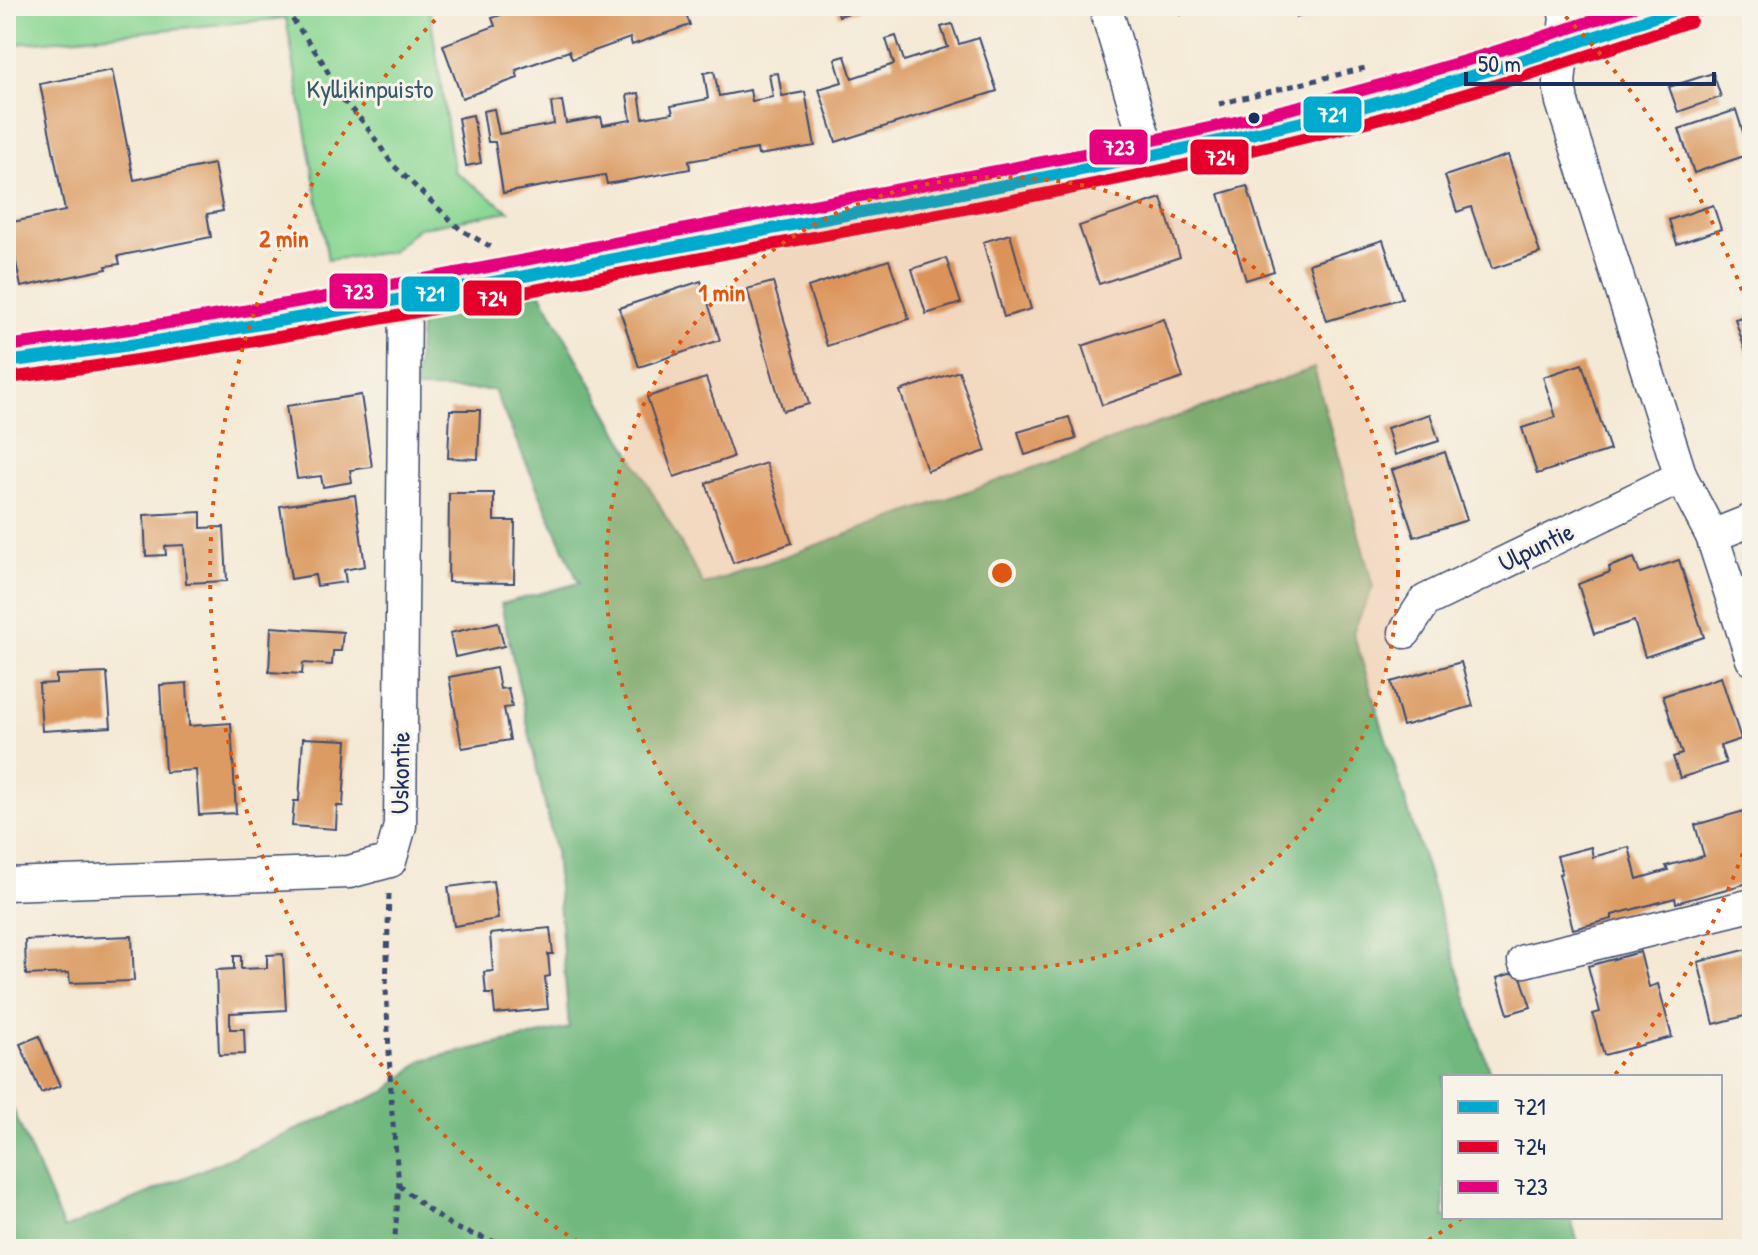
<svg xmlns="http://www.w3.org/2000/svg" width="1758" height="1255" viewBox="0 0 1758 1255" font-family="'Patrick Hand',sans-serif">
<rect width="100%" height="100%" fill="#f7f3e8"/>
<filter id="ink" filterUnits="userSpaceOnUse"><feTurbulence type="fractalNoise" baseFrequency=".0125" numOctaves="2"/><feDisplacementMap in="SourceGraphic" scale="16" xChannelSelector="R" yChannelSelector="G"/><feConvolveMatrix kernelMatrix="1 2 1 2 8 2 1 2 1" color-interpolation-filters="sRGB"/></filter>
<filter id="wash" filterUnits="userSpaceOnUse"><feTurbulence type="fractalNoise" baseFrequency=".006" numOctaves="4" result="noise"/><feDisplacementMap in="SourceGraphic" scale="32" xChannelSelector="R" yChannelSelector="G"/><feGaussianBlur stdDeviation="1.8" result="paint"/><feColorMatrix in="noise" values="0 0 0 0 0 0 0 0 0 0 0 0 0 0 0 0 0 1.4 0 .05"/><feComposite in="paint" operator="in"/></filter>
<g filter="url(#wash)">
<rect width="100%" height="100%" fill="#f4e9d5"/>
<path fill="#8cd794" stroke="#548379" stroke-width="2" d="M 6,6 L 429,6 L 454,171 L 509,211 L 418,228 L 391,252 L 328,260 L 286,18 L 6,45 Z"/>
<path fill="#71b87e" stroke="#46746e" stroke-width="2" d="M 540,292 L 704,585 L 1314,368 L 1373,587 L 1353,632 L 1491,1077 L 1444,1077 L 1444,1217 L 1570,1217 L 1580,1249 L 6,1249 L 6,1093 L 64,1229 L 385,1092 L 423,1060 L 569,1028 L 555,851 L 501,604 L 579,583 L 494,390 L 415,389 L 421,317 Z"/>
<g id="blocks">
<g fill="#db9b64">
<path d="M 525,6 L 683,6 L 690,25 L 632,45 L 630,38 L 572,59 L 569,51 L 516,70 L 518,78 L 462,98 L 443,45 L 495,26 L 492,18 Z"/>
<path d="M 836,6 L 869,6 L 869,7 L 839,16 Z"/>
<path d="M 1177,6 L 1205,6 L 1206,7 L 1180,15 Z"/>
<path d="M 1276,6 L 1313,6 L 1315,12 L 1296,17 L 1294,11 L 1279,15 Z"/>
<path d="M 952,24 L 959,44 L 979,38 L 997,91 L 836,142 L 819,89 L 842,82 L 835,59 L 845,56 L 852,78 L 894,64 L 886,39 L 896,36 L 904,61 L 948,47 L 941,27 Z"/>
<path d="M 112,70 L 134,180 L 214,164 L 223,211 L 207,214 L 211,237 L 118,256 L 120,264 L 106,266 L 107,269 L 21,287 L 8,223 L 65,211 L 40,84 Z"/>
<path d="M 714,71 L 719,96 L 750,90 L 752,101 L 773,97 L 769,74 L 778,73 L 782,96 L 805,92 L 815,146 L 758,155 L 757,149 L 689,161 L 690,169 L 607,184 L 605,175 L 503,193 L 495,142 L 488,142 L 483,111 L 494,109 L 499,134 L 554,124 L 551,103 L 562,101 L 566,123 L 601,117 L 603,125 L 631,120 L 627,95 L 639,93 L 643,118 L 673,113 L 671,106 L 708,99 L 704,73 Z"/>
<path d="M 1713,73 L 1721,97 L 1678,112 L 1669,87 Z"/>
<path d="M 1736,110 L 1750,154 L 1694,173 L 1679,129 Z"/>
<path d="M 473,115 L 481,163 L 466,166 L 458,118 Z"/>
<path d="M 1508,155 L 1540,253 L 1492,269 L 1471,207 L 1457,212 L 1445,176 Z"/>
<path d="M 1247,186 L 1274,271 L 1246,280 L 1219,194 Z"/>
<path d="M 1161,198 L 1180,257 L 1099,284 L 1079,226 Z"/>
<path d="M 1713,205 L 1721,229 L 1677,244 L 1669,220 Z"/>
<path d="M 1010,234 L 1031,309 L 1004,317 L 983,242 Z"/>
<path d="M 1383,240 L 1402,298 L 1327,321 L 1309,264 Z"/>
<path d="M 946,258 L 961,303 L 926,314 L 912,269 Z"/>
<path d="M 889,260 L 909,319 L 827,346 L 808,287 Z"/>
<path d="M 701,281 L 720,340 L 639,367 L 619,308 Z"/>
<path d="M 773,282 L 809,404 L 783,411 L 747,289 Z"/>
<path d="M 1752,314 L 1752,361 L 1749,362 L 1735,319 Z"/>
<path d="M 1164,319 L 1183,378 L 1102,405 L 1082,346 Z"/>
<path d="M 1582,364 L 1610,450 L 1537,474 L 1522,428 L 1556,417 L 1543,377 Z"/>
<path d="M 959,371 L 986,451 L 927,471 L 900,391 Z"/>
<path d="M 706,378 L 733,457 L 674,477 L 647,397 Z"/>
<path d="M 361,395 L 372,467 L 350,470 L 352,482 L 323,487 L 321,476 L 297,479 L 286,406 Z"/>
<path d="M 450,410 L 480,410 L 478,459 L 448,458 Z"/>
<path d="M 1430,414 L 1439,441 L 1395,455 L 1387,428 Z"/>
<path d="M 1069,417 L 1076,439 L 1025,455 L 1018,432 Z"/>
<path d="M 1445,452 L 1467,520 L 1414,537 L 1392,470 Z"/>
<path d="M 766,463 L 792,543 L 733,563 L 706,483 Z"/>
<path d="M 449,493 L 494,493 L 494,521 L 515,521 L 514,583 L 448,582 Z"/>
<path d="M 355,495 L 365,566 L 344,570 L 346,582 L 317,586 L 315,575 L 291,579 L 280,506 Z"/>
<path d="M 201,512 L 201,528 L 224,527 L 227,581 L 186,583 L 184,545 L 165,546 L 166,555 L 146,556 L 144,515 Z"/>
<path d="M 1634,558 L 1640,573 L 1679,560 L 1704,637 L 1645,657 L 1634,621 L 1594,634 L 1578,584 L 1610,572 L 1609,567 Z"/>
<path d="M 498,622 L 504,646 L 455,657 L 450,633 Z"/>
<path d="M 271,627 L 343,632 L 341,651 L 333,651 L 332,665 L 303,663 L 302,674 L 269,672 Z"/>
<path d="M 1461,662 L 1473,706 L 1403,726 L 1391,682 Z"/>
<path d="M 496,668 L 500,689 L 508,688 L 512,707 L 504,708 L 510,740 L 462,748 L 449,677 Z"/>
<path d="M 107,673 L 111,727 L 42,731 L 39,684 L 56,683 L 56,675 Z"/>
<path d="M 1721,677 L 1741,739 L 1720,746 L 1726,763 L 1680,778 L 1673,757 L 1682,754 L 1663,696 Z"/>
<path d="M 187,683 L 189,726 L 231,723 L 236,813 L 199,815 L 196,770 L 165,772 L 160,685 Z"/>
<path d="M 303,738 L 347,740 L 343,806 L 337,806 L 336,829 L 292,826 L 294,801 L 299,801 Z"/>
<path d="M 1744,811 L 1744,814 L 1752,811 L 1752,882 L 1676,903 L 1675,898 L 1612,915 L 1612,919 L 1573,929 L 1559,874 L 1562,873 L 1557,856 L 1591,847 L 1593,857 L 1629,847 L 1637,879 L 1668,870 L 1666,866 L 1704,856 L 1695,825 Z"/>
<path d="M 493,881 L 498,919 L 454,926 L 448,887 Z"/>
<path d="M 550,928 L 553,954 L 548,954 L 550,976 L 545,977 L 548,1009 L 495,1014 L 493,994 L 486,994 L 484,972 L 493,971 L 490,934 Z"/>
<path d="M 132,936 L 134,981 L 70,983 L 69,973 L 26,975 L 25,940 Z"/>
<path d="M 1752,948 L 1752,1014 L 1714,1024 L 1698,962 Z"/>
<path d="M 1640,952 L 1649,987 L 1658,984 L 1672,1037 L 1604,1055 L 1593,1014 L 1600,1012 L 1588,966 Z"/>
<path d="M 283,954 L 286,1010 L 230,1013 L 230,1029 L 244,1029 L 245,1054 L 219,1055 L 216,970 L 234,969 L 234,956 L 241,956 L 241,969 L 267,968 L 267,955 Z"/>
<path d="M 1519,971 L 1531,1007 L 1508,1014 L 1497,978 Z"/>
<path d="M 39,1036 L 60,1086 L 41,1093 L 20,1044 Z"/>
</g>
</g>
</g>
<g filter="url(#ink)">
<use href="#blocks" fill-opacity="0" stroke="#3c4b70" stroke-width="2"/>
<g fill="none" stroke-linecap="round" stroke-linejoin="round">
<defs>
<g id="minor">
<path d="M 1105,6 L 1150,157"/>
<path d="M 1563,6 L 1566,17 L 1559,83 L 1562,102 L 1681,477 L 1712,536 L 1752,659"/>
<path d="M 6,362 L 126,347 L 386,302 L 1150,157 L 1342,112 L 1563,48 L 1686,6"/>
<path d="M 1712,536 L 1752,520"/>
<path d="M 1405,632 L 1425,601 L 1681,477"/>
<path d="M 6,884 L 349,872 L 390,861 L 400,826 L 405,298"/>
<path d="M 1524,961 L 1752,905"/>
</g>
</defs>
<use href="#minor" stroke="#3c4b70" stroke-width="35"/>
<g stroke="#3c4b70" stroke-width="5" stroke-dasharray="6 6" stroke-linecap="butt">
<path d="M 273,6 L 288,13 L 322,61 L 342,99 L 365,124 L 392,164 L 461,230 L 495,249"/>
<path d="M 1219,104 L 1365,68"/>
<path d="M 389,894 L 386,989 L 392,1114 L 399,1184 L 394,1249"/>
<path d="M 399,1185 L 426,1208 L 455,1228 L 516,1249"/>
</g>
<use href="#minor" stroke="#fff" stroke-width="32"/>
<defs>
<path id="bus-1" d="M 6,362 C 249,332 489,282 730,237 C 933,198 1138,163 1339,113 C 1456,83 1572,45 1686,6"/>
<path id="bus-2" d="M 8,378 C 251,347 492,298 733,252 C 937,214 1142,179 1344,128 C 1461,98 1577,60 1691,21"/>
<path id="bus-3" d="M 6,346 C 255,315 502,264 749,217 C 881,192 1013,169 1144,142 C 1311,108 1476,61 1636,6"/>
</defs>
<use href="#bus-1" stroke="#f7f3e8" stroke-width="18"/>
<use href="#bus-2" stroke="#f7f3e8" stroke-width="18"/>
<use href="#bus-3" stroke="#f7f3e8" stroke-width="18"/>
<use href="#bus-1" stroke="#00a9ce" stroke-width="12"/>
<use href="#bus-2" stroke="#e4002b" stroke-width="12"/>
<use href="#bus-3" stroke="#e5007d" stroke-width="12"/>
</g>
</g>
<circle cx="1002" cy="573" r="396" fill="#de5710" fill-opacity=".12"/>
<g fill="none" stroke="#de5710" stroke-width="4" stroke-dasharray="4 8">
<circle cx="1002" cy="573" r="396"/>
<path d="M1751 831A792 792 0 0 1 1613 1077M1462 1218A792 792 0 0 1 1416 1248M588 1248A792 792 0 0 1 447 8M1557 8A792 792 0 0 1 1751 315"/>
</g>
<circle fill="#1b2f5e" stroke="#f7f3e8" stroke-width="3" cx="1254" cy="118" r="7"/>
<g text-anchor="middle" stroke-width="6" stroke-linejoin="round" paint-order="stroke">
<g font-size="26" fill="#37596c" stroke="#f7f3e8">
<text x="370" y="98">Kyllikinpuisto</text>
</g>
<g font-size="26" fill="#1b2f5e" stroke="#f7f3e8">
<text transform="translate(1536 547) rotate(-26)" y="9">Ulpuntie</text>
<text transform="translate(400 773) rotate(-89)" y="9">Uskontie</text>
</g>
</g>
<circle cx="1002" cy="573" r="12" fill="#de5710" stroke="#f7f3e8" stroke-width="4"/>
<g font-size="24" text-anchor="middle" font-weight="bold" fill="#de5710" stroke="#f7f3e8" stroke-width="6" stroke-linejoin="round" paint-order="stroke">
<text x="284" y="247">2 min</text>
<text x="722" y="301">1 min</text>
</g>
<g stroke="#f7f3e8" stroke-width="3">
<rect x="1302" y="95" width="61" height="39" rx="8" fill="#00a9ce"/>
<rect x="1088" y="128" width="61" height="38" rx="8" fill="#e5007d"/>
<rect x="1189" y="138" width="61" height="38" rx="8" fill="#e4002b"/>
<rect x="328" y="272" width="61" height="38" rx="8" fill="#e5007d"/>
<rect x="400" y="275" width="61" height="38" rx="8" fill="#00a9ce"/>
<rect x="462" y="279" width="61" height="38" rx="8" fill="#e4002b"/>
</g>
<g font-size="22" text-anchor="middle" font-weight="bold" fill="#fff">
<text x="1332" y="122">721</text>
<text x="1119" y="155">723</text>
<text x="1220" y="165">724</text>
<text x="358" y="299">723</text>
<text x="430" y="301">721</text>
<text x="492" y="306">724</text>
</g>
<rect width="1758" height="1255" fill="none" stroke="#f7f3e8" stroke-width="32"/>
<rect x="1442" y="1075" width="280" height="144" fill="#f7f3e8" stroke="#9fa5b1" stroke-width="2"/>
<rect x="1458" y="1101" width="40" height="12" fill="#00a9ce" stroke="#9fa5b1" stroke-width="2"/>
<text x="1514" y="1115" font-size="24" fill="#1b2f5e">721</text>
<rect x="1458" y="1141" width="40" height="12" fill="#e4002b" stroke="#9fa5b1" stroke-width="2"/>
<text x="1514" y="1155" font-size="24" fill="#1b2f5e">724</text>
<rect x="1458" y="1181" width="40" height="12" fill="#e5007d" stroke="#9fa5b1" stroke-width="2"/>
<text x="1514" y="1195" font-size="24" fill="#1b2f5e">723</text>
<path d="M1466 72v12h248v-12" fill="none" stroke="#1b2f5e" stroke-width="4"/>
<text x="1478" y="72" font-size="24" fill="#1b2f5e" stroke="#f7f3e8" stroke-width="6" paint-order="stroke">50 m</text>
</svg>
